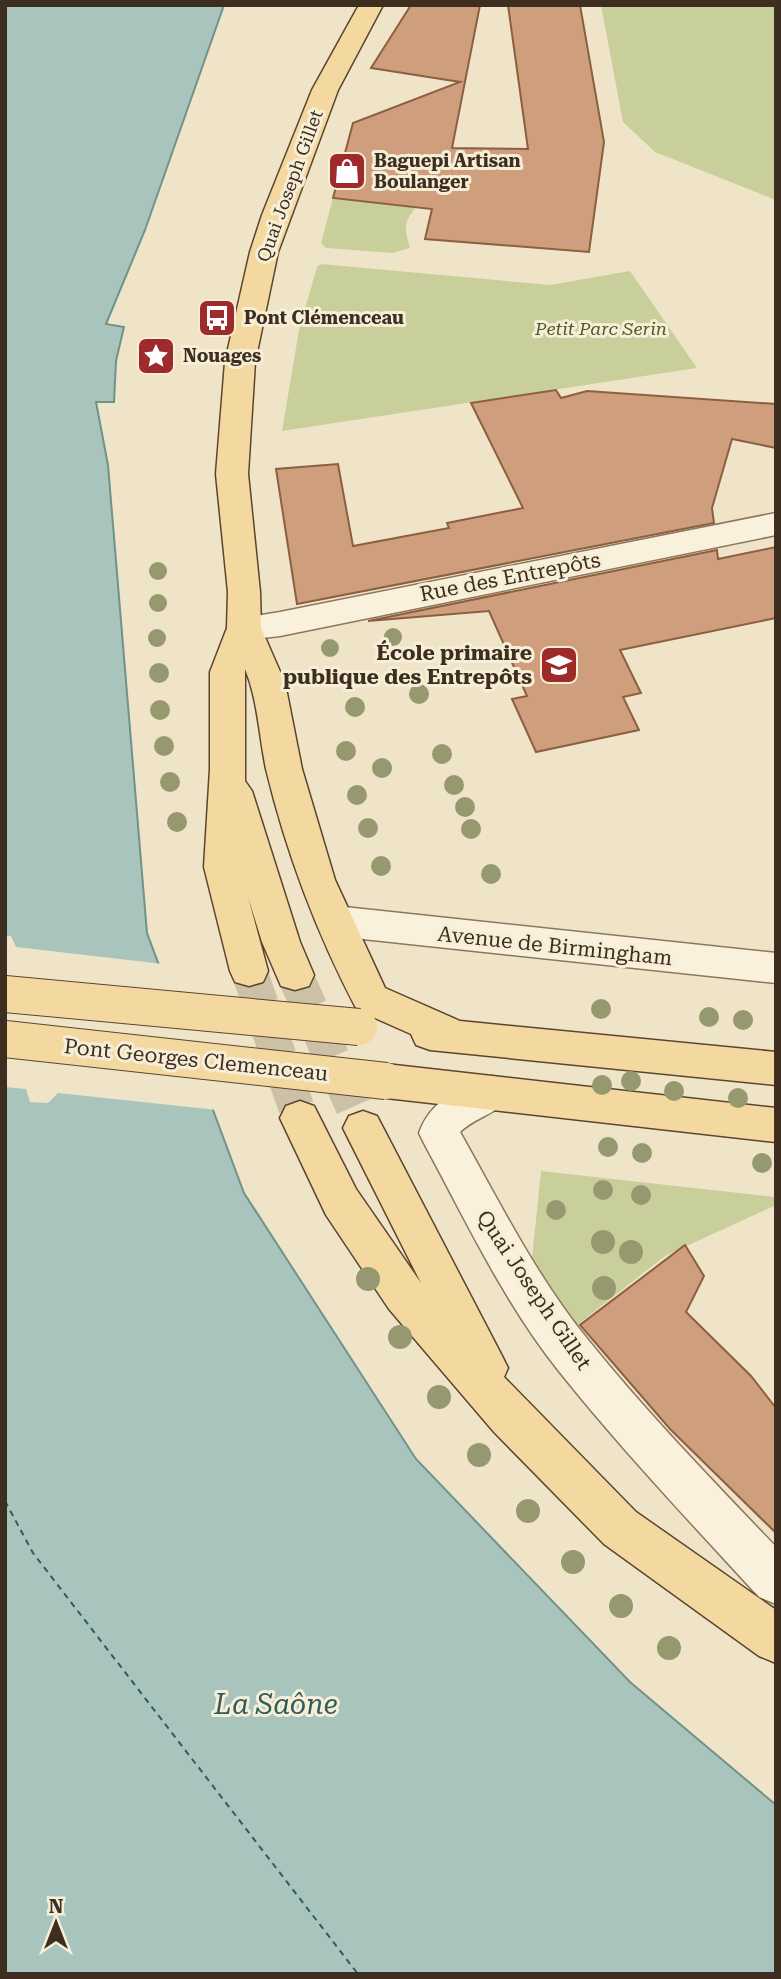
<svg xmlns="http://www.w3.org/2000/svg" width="781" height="1979" viewBox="0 0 781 1979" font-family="'Roboto Serif',serif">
<rect width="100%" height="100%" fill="#f0e4c8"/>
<g fill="#c9cf9b">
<path d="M 601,5 L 776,5 L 776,200 L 655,152 L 623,122 Z"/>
<path d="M 333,198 L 417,206 C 402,224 405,228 410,248 L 392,253 L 326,248 L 321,243 Z"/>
<path d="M 321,264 L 550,285 L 630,271 L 697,368 L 282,431 L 299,330 L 317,267 Z"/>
<path d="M 541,1171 L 776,1197 L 776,1205 L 665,1256 L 576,1326 L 531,1268 Z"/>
</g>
<path fill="#a9c4bc" stroke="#6f938a" stroke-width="2" d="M 5,5 L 224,5 L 145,230 L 106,324 L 124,327 L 116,361 L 114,402 L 96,402 L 108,465 L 147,933 L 244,1193 L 416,1459 L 630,1682 L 776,1805 L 776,1974 L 5,1974 Z"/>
<path fill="#f0e4c8" d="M 5,936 L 11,936 L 16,947 L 163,964 L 217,1110 L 58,1093 L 48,1103 L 30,1102 L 26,1089 L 5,1087 Z"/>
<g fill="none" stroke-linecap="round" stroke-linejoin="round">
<path stroke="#2f5d5a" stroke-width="2" stroke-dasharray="6 5" stroke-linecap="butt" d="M 5,1501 L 33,1553 L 358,1974"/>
</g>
<g fill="#cf9f7d" stroke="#8d5f41" stroke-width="2">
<path d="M 411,5 L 480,5 L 452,148 L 528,149 L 508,5 L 580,5 L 604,142 L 589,252 L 425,239 L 432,209 L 333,198 L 353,123 L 460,82 L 371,68 Z"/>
<path d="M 556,390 L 561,398 L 587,391 L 776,404 L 776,448 L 732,439 L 712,508 L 714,523 L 297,604 L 276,469 L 338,464 L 353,546 L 449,528 L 447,523 L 523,508 L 471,403 Z"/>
<path d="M 776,547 L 776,618 L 620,650 L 641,693 L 623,697 L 639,730 L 536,752 L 512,699 L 527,696 L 489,611 L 368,621 L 717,550 L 718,559 Z"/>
<path d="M 685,1245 L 704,1276 L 686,1312 L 751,1376 L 776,1408 L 776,1533 L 670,1429 L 580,1325 Z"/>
</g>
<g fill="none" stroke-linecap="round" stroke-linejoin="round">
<g stroke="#ccc0a6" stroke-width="36" stroke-dasharray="36 18" stroke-linecap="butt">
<path d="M 249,971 L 300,1118"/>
<path d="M 295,975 L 363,1128"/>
</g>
<defs>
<g id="street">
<path d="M 776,513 L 776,535 L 280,636 L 244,640 L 232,636 L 227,628 L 232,620 L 280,612 Z"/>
<path d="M 335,906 L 776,953 L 776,983 L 335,936 L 322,931 L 316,921 L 322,911 Z"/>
<path d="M 492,1076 L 506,1081 L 512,1093 C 502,1113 476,1116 460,1132 C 500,1203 537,1278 589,1341 C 647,1413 712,1480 776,1547 L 776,1604 L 759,1597 C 691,1523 621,1449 558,1370 C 504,1302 466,1221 425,1145 L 419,1133 C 431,1099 460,1088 492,1076 Z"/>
</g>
<g id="primary">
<path d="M 359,5 L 383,5 L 338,90 L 278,252 L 255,362 L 248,474 L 260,592 L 261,628 L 285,683 L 302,769 L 335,880 L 385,988 L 460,1021 L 776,1052 L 776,1085 L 430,1050 L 416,1045 L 411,1034 L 357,1010 C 317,934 286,852 266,769 C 259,736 258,700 245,669 L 245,781 L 252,791 L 300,942 L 314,975 L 309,986 L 295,990 L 281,986 L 262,942 L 248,897 L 268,971 L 263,982 L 249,986 L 235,982 L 230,971 L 204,867 L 210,769 L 210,672 L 227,628 L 228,592 L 216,474 L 225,362 L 250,252 L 262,215 L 312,90 Z"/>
<path d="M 386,1064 L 776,1108 L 776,1142 L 386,1098 L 372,1093 L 366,1081 L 372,1069 Z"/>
<path d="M 300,1101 L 314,1106 L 356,1189 L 421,1283 L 343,1128 L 349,1116 L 363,1111 L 377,1116 L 501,1354 L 508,1368 L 504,1377 L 636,1512 L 776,1610 L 776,1663 L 759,1656 L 604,1544 L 494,1432 L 389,1309 L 326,1215 L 280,1118 L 286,1106 Z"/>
</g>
</defs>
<use href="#street" stroke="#8d765c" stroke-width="3"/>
<use href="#primary" stroke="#5b4430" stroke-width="3"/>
<use href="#street" fill="#faf1dc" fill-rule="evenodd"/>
<use href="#primary" fill="#f3d9a0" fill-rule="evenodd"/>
<defs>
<g id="primary-bridge">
<path d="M 5,994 L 359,1027"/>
<path d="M 5,1039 L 386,1081"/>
</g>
</defs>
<use href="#primary-bridge" stroke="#5b4430" stroke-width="38" stroke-linecap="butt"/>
<use href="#primary-bridge" stroke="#f3d9a0" stroke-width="36"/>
</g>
<g fill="#96986f">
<circle cx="158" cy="571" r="9"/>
<circle cx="158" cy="603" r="9"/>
<circle cx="393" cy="637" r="9"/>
<circle cx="157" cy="638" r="9"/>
<circle cx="330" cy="648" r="9"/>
<circle cx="159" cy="673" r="10"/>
<circle cx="419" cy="694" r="10"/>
<circle cx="355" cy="707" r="10"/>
<circle cx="160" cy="710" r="10"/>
<circle cx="164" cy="746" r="10"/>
<circle cx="346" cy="751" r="10"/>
<circle cx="442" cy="754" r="10"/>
<circle cx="382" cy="768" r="10"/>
<circle cx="170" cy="782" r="10"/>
<circle cx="454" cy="785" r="10"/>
<circle cx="357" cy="795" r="10"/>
<circle cx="465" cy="807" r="10"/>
<circle cx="177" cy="822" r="10"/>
<circle cx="368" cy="828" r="10"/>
<circle cx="471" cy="829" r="10"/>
<circle cx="381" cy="866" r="10"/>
<circle cx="491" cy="874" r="10"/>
<circle cx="601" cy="1009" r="10"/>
<circle cx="709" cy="1017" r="10"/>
<circle cx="743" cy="1020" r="10"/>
<circle cx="631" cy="1081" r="10"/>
<circle cx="602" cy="1085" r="10"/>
<circle cx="674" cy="1091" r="10"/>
<circle cx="738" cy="1098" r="10"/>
<circle cx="608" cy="1147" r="10"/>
<circle cx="642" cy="1153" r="10"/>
<circle cx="762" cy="1163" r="10"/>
<circle cx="603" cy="1190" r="10"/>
<circle cx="641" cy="1195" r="10"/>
<circle cx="556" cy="1210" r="10"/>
<circle cx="603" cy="1242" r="12"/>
<circle cx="631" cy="1252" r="12"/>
<circle cx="368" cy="1279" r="12"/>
<circle cx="604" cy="1288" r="12"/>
<circle cx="400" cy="1337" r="12"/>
<circle cx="439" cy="1397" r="12"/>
<circle cx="479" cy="1455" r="12"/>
<circle cx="528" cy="1511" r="12"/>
<circle cx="573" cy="1562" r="12"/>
<circle cx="621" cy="1606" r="12"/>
<circle cx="669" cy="1648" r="12"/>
</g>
<defs>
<symbol id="shop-square" viewBox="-11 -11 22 22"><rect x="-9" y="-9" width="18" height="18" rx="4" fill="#9e2a2b" stroke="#f7eed8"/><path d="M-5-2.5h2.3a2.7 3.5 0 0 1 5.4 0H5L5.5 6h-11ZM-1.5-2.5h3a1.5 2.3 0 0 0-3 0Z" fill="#fff"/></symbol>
<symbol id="bus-square" viewBox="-11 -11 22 22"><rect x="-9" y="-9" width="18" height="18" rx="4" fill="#9e2a2b" stroke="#f7eed8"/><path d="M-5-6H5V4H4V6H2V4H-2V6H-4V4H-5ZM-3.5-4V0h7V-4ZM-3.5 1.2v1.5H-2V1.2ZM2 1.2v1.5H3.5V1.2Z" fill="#fff"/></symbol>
<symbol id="sight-square" viewBox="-11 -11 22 22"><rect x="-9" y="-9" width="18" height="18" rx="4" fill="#9e2a2b" stroke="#f7eed8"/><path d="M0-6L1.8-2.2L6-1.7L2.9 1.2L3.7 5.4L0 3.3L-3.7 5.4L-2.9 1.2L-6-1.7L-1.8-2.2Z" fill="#fff"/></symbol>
<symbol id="school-square" viewBox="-11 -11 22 22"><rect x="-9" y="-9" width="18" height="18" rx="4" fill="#9e2a2b" stroke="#f7eed8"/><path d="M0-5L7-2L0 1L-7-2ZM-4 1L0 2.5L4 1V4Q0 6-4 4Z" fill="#fff"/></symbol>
</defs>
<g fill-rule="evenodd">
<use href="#shop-square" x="325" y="149" width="44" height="44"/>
<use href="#bus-square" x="195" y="296" width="44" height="44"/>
<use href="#sight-square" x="134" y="334" width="44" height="44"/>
<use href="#school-square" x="537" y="643" width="44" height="44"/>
</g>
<g text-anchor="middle" stroke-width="6" stroke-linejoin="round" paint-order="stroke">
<g font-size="18" font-weight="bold" fill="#3d2e20" stroke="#f7eed8" text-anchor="start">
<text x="374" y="167">Baguepi Artisan<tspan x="374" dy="21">Boulanger</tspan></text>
<text x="244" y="324">Pont Clémenceau</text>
<text x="183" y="362">Nouages</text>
</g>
<g font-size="18" fill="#3d2e20" stroke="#f7eed8">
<text transform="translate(290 186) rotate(-70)" y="6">Quai Joseph Gillet</text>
</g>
<g font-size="18" font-style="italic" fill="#4d5a26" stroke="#f7eed8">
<text x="601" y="335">Petit Parc Serin</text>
</g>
<g font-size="21" fill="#3d2e20" stroke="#f7eed8">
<text transform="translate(510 577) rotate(-11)" y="7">Rue des Entrepôts</text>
<text transform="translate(555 946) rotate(6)" y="7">Avenue de Birmingham</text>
<text transform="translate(196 1060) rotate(6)" y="7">Pont Georges Clemenceau</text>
<text transform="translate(534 1290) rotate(56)" y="7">Quai Joseph Gillet</text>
</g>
<g font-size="21" font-weight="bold" fill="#3d2e20" stroke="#f7eed8" text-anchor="end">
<text x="532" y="660">École primaire<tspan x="532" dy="24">publique des Entrepôts</tspan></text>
</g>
<g font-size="28" font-style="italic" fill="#2f5d5a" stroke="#f7eed8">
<text x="276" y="1714">La Saône</text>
</g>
</g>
<rect width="781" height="1979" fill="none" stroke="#3d2e20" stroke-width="14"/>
<g transform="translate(56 1923)" stroke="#f7eed8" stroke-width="5" paint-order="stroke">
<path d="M0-5L12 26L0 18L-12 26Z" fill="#3d2e20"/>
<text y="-10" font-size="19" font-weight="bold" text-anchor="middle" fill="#3d2e20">N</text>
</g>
</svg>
